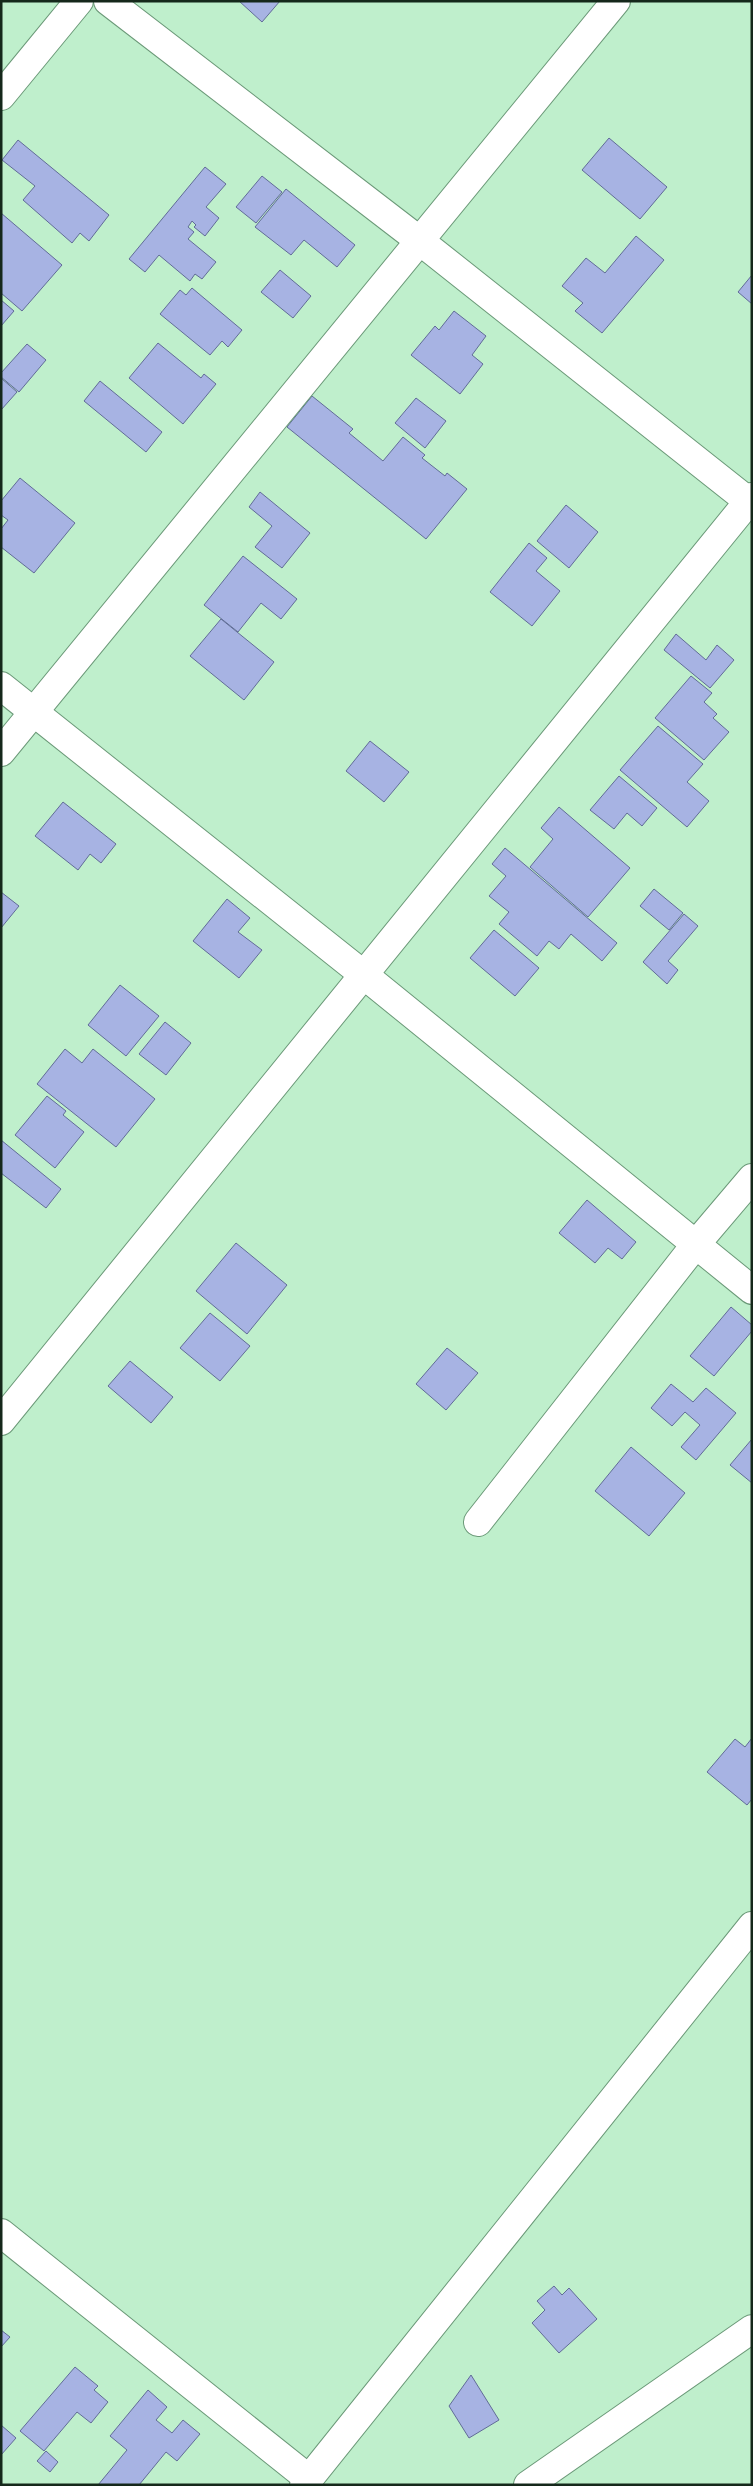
<svg xmlns="http://www.w3.org/2000/svg" width="753" height="2486" viewBox="0 0 753 2486" font-family="Poppins,sans-serif">
<rect width="100%" height="100%" fill="#bfefcc"/>
<g fill="#a7b3e3" stroke="#616c97">
<path d="M 239,1 L 280,1 L 262,22 Z"/>
<path d="M 609,138 L 667,187 L 640,219 L 582,170 Z"/>
<path d="M 18,140 L 109,215 L 89,241 L 80,233 L 72,243 L 23,200 L 35,186 L 2,160 Z"/>
<path d="M 205,167 L 226,184 L 206,207 L 219,218 L 205,236 L 194,227 L 196,225 L 192,221 L 188,227 L 194,232 L 188,239 L 216,262 L 202,279 L 195,274 L 190,281 L 159,255 L 145,272 L 129,259 Z"/>
<path d="M 262,176 L 282,192 L 256,223 L 236,207 Z"/>
<path d="M 286,189 L 355,245 L 337,267 L 304,240 L 291,255 L 255,227 Z"/>
<path d="M 1,213 L 62,265 L 22,311 L 1,293 Z"/>
<path d="M 636,236 L 664,260 L 602,333 L 575,311 L 583,303 L 562,286 L 586,258 L 605,273 Z"/>
<path d="M 280,270 L 311,296 L 293,318 L 261,292 Z"/>
<path d="M 752,275 L 752,304 L 738,292 Z"/>
<path d="M 192,288 L 242,330 L 228,347 L 222,341 L 210,355 L 160,314 L 180,290 L 186,295 Z"/>
<path d="M 1,300 L 14,311 L 1,326 Z"/>
<path d="M 454,311 L 486,336 L 472,355 L 483,364 L 460,394 L 411,355 L 435,326 L 439,330 Z"/>
<path d="M 158,343 L 201,378 L 204,374 L 216,384 L 183,424 L 129,378 Z"/>
<path d="M 27,344 L 46,360 L 19,392 L 1,377 L 1,373 Z"/>
<path d="M 1,378 L 17,392 L 1,410 Z"/>
<path d="M 100,381 L 162,432 L 146,452 L 84,401 Z"/>
<path d="M 312,396 L 353,429 L 349,433 L 383,461 L 403,437 L 425,455 L 422,458 L 445,476 L 447,473 L 467,489 L 426,539 L 287,427 Z"/>
<path d="M 416,398 L 446,421 L 425,448 L 395,423 Z"/>
<path d="M 20,478 L 75,523 L 34,573 L 1,547 L 1,529 L 8,520 L 1,515 L 1,501 Z"/>
<path d="M 260,492 L 310,533 L 282,568 L 255,547 L 272,526 L 249,507 Z"/>
<path d="M 566,505 L 598,532 L 569,568 L 537,541 Z"/>
<path d="M 529,543 L 547,558 L 536,571 L 560,591 L 532,626 L 490,592 Z"/>
<path d="M 243,556 L 297,599 L 281,619 L 261,603 L 238,632 L 204,605 Z"/>
<path d="M 221,619 L 274,662 L 244,700 L 190,656 Z"/>
<path d="M 676,634 L 706,660 L 717,645 L 734,660 L 710,688 L 664,650 Z"/>
<path d="M 691,676 L 712,693 L 704,702 L 717,714 L 713,718 L 729,732 L 704,760 L 655,718 Z"/>
<path d="M 658,726 L 703,764 L 687,782 L 709,801 L 687,827 L 620,770 Z"/>
<path d="M 370,741 L 409,772 L 384,802 L 346,771 Z"/>
<path d="M 619,776 L 657,808 L 642,826 L 627,813 L 614,829 L 590,810 Z"/>
<path d="M 63,802 L 116,844 L 101,863 L 90,854 L 78,870 L 35,836 Z"/>
<path d="M 559,807 L 630,868 L 588,917 L 530,867 L 553,839 L 541,828 Z"/>
<path d="M 505,848 L 617,943 L 602,961 L 571,934 L 559,949 L 549,941 L 537,956 L 499,924 L 509,912 L 489,896 L 506,876 L 492,864 Z"/>
<path d="M 654,889 L 683,913 L 669,930 L 640,906 Z"/>
<path d="M 1,892 L 19,906 L 1,928 Z"/>
<path d="M 227,899 L 250,918 L 238,932 L 262,950 L 239,978 L 193,941 Z"/>
<path d="M 684,914 L 698,926 L 668,961 L 678,970 L 667,984 L 643,962 Z"/>
<path d="M 494,930 L 539,968 L 515,996 L 470,958 Z"/>
<path d="M 120,985 L 159,1016 L 126,1056 L 88,1025 Z"/>
<path d="M 165,1022 L 191,1043 L 166,1075 L 139,1054 Z"/>
<path d="M 65,1049 L 82,1063 L 93,1049 L 155,1099 L 116,1147 L 37,1084 Z"/>
<path d="M 47,1096 L 66,1111 L 63,1115 L 84,1132 L 55,1168 L 15,1135 Z"/>
<path d="M 1,1140 L 61,1189 L 46,1208 L 1,1173 Z"/>
<path d="M 587,1200 L 636,1242 L 622,1259 L 608,1248 L 595,1263 L 559,1233 Z"/>
<path d="M 236,1243 L 287,1285 L 247,1334 L 196,1291 Z"/>
<path d="M 731,1307 L 752,1325 L 752,1331 L 714,1376 L 690,1356 Z"/>
<path d="M 210,1313 L 250,1346 L 220,1381 L 180,1348 Z"/>
<path d="M 447,1348 L 478,1373 L 446,1410 L 416,1384 Z"/>
<path d="M 130,1361 L 173,1397 L 151,1423 L 108,1386 Z"/>
<path d="M 671,1384 L 693,1402 L 706,1388 L 736,1413 L 696,1460 L 681,1447 L 700,1425 L 685,1412 L 672,1426 L 651,1408 Z"/>
<path d="M 752,1439 L 752,1483 L 730,1465 Z"/>
<path d="M 631,1447 L 685,1493 L 649,1536 L 595,1491 Z"/>
<path d="M 752,1738 L 752,1799 L 747,1805 L 707,1772 L 735,1739 L 745,1747 Z"/>
<path d="M 554,2286 L 562,2295 L 569,2288 L 597,2319 L 559,2353 L 532,2323 L 545,2310 L 537,2301 Z"/>
<path d="M 1,2330 L 10,2337 L 1,2347 Z"/>
<path d="M 75,2367 L 98,2386 L 94,2390 L 108,2402 L 91,2423 L 77,2412 L 44,2451 L 20,2431 Z"/>
<path d="M 471,2375 L 499,2420 L 469,2438 L 449,2406 Z"/>
<path d="M 148,2390 L 167,2407 L 156,2420 L 172,2433 L 183,2420 L 200,2434 L 177,2461 L 166,2452 L 139,2485 L 98,2485 L 127,2450 L 110,2436 Z"/>
<path d="M 1,2425 L 16,2438 L 1,2455 Z"/>
<path d="M 46,2451 L 58,2462 L 50,2472 L 37,2461 Z"/>
</g>
<g fill="none" stroke-linecap="round" stroke-linejoin="round">
<defs>
<g id="minor">
<path d="M 108,1 L 420,241 L 752,504"/>
<path d="M 1,96 L 79,1"/>
<path d="M 1,686 L 364,975 L 752,1290"/>
<path d="M 1,752 L 616,1"/>
<path d="M 1,1421 L 752,497"/>
<path d="M 478,1522 L 696,1244 L 752,1178"/>
<path d="M 1,2233 L 309,2479"/>
<path d="M 304,2485 L 752,1926"/>
<path d="M 528,2485 L 752,2329"/>
</g>
</defs>
<use href="#minor" stroke="#6b9978" stroke-width="30"/>
<use href="#minor" stroke="#fff" stroke-width="28"/>
</g>
<rect width="753" height="2486" fill="none" stroke="#15281b" stroke-width="5"/>
</svg>
